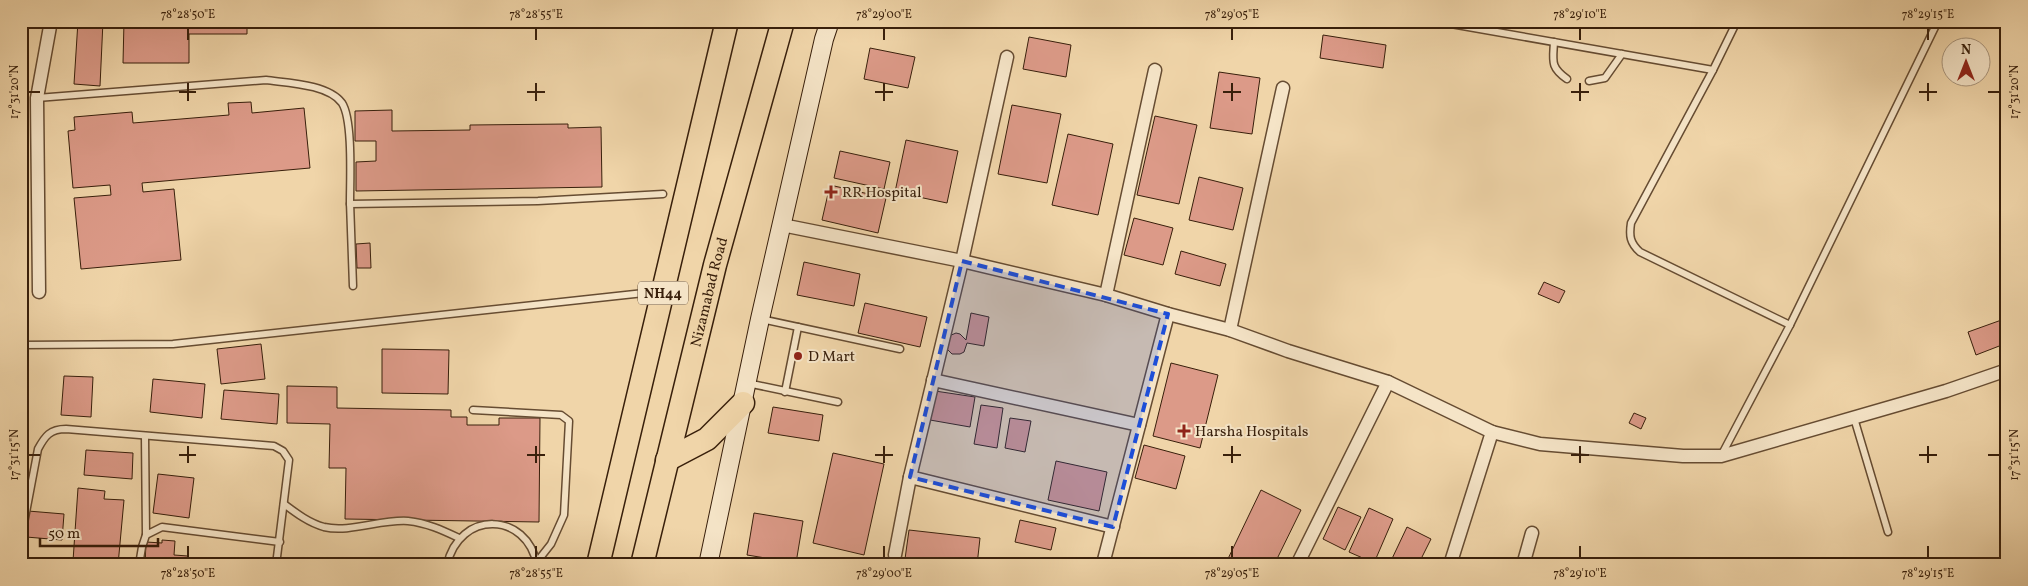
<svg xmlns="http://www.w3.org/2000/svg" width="2028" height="586" viewBox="0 0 2028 586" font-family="Vollkorn,serif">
<rect width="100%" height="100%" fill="#f0d5a9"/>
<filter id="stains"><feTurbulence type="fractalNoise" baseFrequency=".004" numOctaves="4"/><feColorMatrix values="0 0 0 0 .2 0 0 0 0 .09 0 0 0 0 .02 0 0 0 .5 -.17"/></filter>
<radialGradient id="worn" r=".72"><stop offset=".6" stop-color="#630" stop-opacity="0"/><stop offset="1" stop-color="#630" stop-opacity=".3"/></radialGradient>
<g fill="#dc9a88" stroke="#381f0b">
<path d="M 78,21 L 103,21 L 100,86 L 74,84 Z"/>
<path d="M 124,21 L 247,21 L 247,34 L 189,34 L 189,63 L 123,63 Z"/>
<path d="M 1323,35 L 1386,45 L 1383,68 L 1320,58 Z"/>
<path d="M 1029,37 L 1071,45 L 1066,77 L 1023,69 Z"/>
<path d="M 870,48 L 915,57 L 908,88 L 864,79 Z"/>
<path d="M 1219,72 L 1260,78 L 1252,134 L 1210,128 Z"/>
<path d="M 251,102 L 252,113 L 304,108 L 310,168 L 142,183 L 143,192 L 174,189 L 181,260 L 81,269 L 74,198 L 111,195 L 110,185 L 73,188 L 68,131 L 75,130 L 74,117 L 132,112 L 133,123 L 229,115 L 228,103 Z"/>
<path d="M 1012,105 L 1061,114 L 1047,183 L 998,174 Z"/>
<path d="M 392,110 L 392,131 L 470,130 L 470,125 L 568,124 L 568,128 L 601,127 L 602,187 L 356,191 L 356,162 L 376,161 L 376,141 L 355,141 L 355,111 Z"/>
<path d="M 1155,116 L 1197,125 L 1179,204 L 1137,195 Z"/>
<path d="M 1068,134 L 1113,144 L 1098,215 L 1052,205 Z"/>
<path d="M 906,140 L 958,151 L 947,203 L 895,192 Z"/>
<path d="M 840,151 L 890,162 L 884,189 L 834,178 Z"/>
<path d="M 1199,177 L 1243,188 L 1233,230 L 1189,220 Z"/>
<path d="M 830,185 L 886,198 L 878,233 L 822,220 Z"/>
<path d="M 1134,218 L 1173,228 L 1163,265 L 1124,255 Z"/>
<path d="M 370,243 L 371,268 L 357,268 L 356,244 Z"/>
<path d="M 1181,251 L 1226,264 L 1220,286 L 1175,274 Z"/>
<path d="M 804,262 L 860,274 L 854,306 L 797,295 Z"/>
<path d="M 1544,282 L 1565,291 L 1559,303 L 1538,294 Z"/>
<path d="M 865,303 L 927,317 L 920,347 L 858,333 Z"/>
<path d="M 971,313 L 989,317 L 984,346 L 967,343 L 964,352 L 960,354 L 952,354 L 946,348 L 949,336 L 956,333 L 960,334 L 966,340 Z"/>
<path d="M 2007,318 L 2007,343 L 1976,355 L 1968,332 Z"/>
<path d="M 261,344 L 265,379 L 221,384 L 217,349 Z"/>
<path d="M 382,349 L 449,350 L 448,394 L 382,393 Z"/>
<path d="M 1171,363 L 1218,375 L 1200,448 L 1153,436 Z"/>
<path d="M 64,376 L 93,377 L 91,417 L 61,415 Z"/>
<path d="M 153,379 L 205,384 L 202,418 L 150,412 Z"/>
<path d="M 287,386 L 337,387 L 337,408 L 451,410 L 451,417 L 467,417 L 467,425 L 499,425 L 499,418 L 540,418 L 539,522 L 345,519 L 346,468 L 329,468 L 330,424 L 287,423 Z"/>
<path d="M 224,390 L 279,394 L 277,424 L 221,419 Z"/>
<path d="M 935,391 L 975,397 L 970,427 L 930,420 Z"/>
<path d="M 981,405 L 1003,408 L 997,448 L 974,444 Z"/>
<path d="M 773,407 L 823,415 L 819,441 L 768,433 Z"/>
<path d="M 1634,413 L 1646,418 L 1641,429 L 1629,423 Z"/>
<path d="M 1010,418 L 1031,421 L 1025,452 L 1005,448 Z"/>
<path d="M 1144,445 L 1185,456 L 1176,489 L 1135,478 Z"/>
<path d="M 86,450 L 133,453 L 132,479 L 84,475 Z"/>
<path d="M 833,453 L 884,464 L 864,555 L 813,543 Z"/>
<path d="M 1056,461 L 1107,472 L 1099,511 L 1048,500 Z"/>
<path d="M 158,474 L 194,478 L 189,518 L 153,513 Z"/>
<path d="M 78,488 L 105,491 L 104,499 L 124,500 L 118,565 L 73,561 Z"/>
<path d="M 1261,490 L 1301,510 L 1274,565 L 1225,565 Z"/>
<path d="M 1338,507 L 1361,517 L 1345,550 L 1323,539 Z"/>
<path d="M 1369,508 L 1393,519 L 1374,563 L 1349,552 Z"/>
<path d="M 28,511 L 64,514 L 62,540 L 26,537 Z"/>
<path d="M 754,513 L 803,521 L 796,563 L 747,555 Z"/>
<path d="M 1020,520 L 1056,528 L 1051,550 L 1015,542 Z"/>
<path d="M 1407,527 L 1431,539 L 1418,565 L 1389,565 Z"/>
<path d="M 909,530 L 980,538 L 977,565 L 952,565 L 905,559 Z"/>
<path d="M 162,540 L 175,541 L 174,555 L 188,556 L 187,565 L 145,565 L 146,542 L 162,543 Z"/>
</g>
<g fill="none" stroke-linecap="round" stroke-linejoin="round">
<defs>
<g id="lane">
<path d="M 1434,21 L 1713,70"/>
<path d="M 1737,21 L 1713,70 L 1631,223 C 1629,236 1630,243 1640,252 L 1790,325"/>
<path d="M 1554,42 C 1553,61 1550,67 1567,79"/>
<path d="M 1589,81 L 1605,78 L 1622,54"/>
<path d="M 37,98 L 266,80 C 287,83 328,84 342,103 C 353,120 350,180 350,202 C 351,230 352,258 353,286"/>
<path d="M 350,204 L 538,201 L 663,194"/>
<path d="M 761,319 L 900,349"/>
<path d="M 21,345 L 173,344 L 644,293"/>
<path d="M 747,383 L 838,402"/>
<path d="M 785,392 L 798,327"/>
<path d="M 473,410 L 561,415 L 569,421 L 564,515 L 551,544 L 536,563"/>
<path d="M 1854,418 L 1888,532"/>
<path d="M 145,436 L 146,535"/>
<path d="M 1721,456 L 1790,325 L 1938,21"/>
<path d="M 284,504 C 296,513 309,523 324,527 C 350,533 381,519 408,521 C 427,523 442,530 459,538"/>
<path d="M 21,539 L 38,449 C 45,436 50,429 66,429 L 274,446 L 283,451 L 289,460 L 276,565"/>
<path d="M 139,565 L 142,547 L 146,535 L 162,527 L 280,542"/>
<path d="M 447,565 C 459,510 527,511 537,565"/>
</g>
<g id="street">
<path d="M 782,225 L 962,261 L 1106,295 L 1168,314 L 1230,330 L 1288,351 L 1388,382 L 1492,432 L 1450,565"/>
<path d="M 39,292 L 37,98 L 51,21"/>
<path d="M 1106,295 L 1155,70"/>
<path d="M 1230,330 L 1283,88"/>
<path d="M 933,380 L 1139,425"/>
<path d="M 1492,432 L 1540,444 L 1683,456 L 1721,456 L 1946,391 L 2007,370"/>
<path d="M 910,477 L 1113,527"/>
<path d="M 895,555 L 910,477 L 962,261 L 1007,57"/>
<path d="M 1104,560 L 1168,314"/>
<path d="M 1297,565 L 1388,382"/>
<path d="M 1523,565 L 1532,533"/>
</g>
<path id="secondary" d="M 708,565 L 760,319 L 824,39 L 830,21"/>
<g id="highway">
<path d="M 667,460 L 707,439 L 743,403"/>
<path d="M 598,565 L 727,21"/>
<path id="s1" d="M 642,565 L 715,265 L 783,21"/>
</g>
</defs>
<use href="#lane" stroke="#664c32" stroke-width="9"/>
<use href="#street" stroke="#664c32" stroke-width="15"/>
<use href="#secondary" stroke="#381f0b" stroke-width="20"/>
<use href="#highway" stroke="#381f0b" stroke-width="25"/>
<use href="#lane" stroke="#f5e4c7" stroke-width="6"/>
<use href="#street" stroke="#f5e4c7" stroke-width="12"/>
<use href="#secondary" stroke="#f5e4c7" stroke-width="18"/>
<use href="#highway" stroke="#f0d5a9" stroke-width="22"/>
</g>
<path fill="#1d4ed8" fill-opacity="0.2" stroke="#1d4ed8" stroke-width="4" stroke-dasharray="10 6" stroke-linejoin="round" d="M 962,261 L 1168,314 L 1113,527 L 910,477 Z"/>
<path fill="none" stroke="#381f0b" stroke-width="2" d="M 188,28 L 188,40M 536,28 L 536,40M 884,28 L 884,40M 1232,28 L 1232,40M 1580,28 L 1580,40M 1928,28 L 1928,40M 188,83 L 188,101M 536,83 L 536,101M 884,83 L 884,101M 1232,83 L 1232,101M 1580,83 L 1580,101M 1928,83 L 1928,101M 28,92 L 40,92M 179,92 L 196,92M 527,92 L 545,92M 875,92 L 893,92M 1223,92 L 1241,92M 1571,92 L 1589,92M 1919,92 L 1937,92M 1988,92 L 2000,92M 188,446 L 188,463M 536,446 L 536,463M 884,446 L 884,463M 1232,446 L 1232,463M 1580,446 L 1580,463M 1928,446 L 1928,463M 28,455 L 40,455M 179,455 L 196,455M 527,455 L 545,455M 875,455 L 893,455M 1223,455 L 1241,455M 1571,455 L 1589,455M 1919,455 L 1937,455M 1988,455 L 2000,455M 188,546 L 188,558M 536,546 L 536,558M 884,546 L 884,558M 1232,546 L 1232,558M 1580,546 L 1580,558M 1928,546 L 1928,558"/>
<g fill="#8f2418" stroke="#f5e4c7" stroke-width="2">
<path d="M828.5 184.5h5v5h5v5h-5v5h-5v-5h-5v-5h5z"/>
<circle cx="798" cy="356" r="5"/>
<path d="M1181.5 423.5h5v5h5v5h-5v5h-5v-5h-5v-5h5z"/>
</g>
<g text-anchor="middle" stroke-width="4" stroke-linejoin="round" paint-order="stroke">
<rect fill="#f5e4c7" stroke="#715a43" stroke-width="1" x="638" y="281.5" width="50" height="23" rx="4"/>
<g font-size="14" font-weight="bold" fill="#381f0b">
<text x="663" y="298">NH44</text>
</g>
<g font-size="15" fill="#381f0b" stroke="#f5e4c7" text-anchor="start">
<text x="842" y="197">RR Hospital</text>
<text x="808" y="361">D Mart</text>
<text x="1195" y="436">Harsha Hospitals</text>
</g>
<g font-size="15" fill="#381f0b" stroke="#f5e4c7">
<text dy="5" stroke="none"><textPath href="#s1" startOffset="281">Nizamabad Road</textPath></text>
</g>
</g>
<rect width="2028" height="586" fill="none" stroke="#f0d5a9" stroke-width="55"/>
<g transform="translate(1966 62)"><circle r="24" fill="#f5e4c7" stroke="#a9957c"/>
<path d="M0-4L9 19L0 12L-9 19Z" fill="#8f2418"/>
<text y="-8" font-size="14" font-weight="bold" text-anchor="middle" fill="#381f0b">N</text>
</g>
<path d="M40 538v8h118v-8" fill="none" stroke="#381f0b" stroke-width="2.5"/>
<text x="48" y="538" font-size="15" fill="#381f0b" stroke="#f5e4c7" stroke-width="4" paint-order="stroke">50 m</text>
<rect x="28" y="28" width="1972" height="530" fill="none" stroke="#381f0b" stroke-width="2"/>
<g font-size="12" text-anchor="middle" fill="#381f0b">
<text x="188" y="18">78°28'50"E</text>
<text x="536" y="18">78°28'55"E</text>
<text x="884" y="18">78°29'00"E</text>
<text x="1232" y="18">78°29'05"E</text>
<text x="1580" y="18">78°29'10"E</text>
<text x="1928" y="18">78°29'15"E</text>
<text transform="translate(14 92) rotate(-90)" y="4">17°31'20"N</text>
<text transform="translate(2014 92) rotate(-90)" y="4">17°31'20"N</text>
<text transform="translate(14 455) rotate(-90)" y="4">17°31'15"N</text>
<text transform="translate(2014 455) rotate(-90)" y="4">17°31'15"N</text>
<text x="188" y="577">78°28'50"E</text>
<text x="536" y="577">78°28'55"E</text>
<text x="884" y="577">78°29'00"E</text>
<text x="1232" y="577">78°29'05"E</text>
<text x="1580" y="577">78°29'10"E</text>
<text x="1928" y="577">78°29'15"E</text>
</g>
<rect width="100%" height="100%" filter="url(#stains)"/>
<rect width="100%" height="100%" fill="url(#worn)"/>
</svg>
